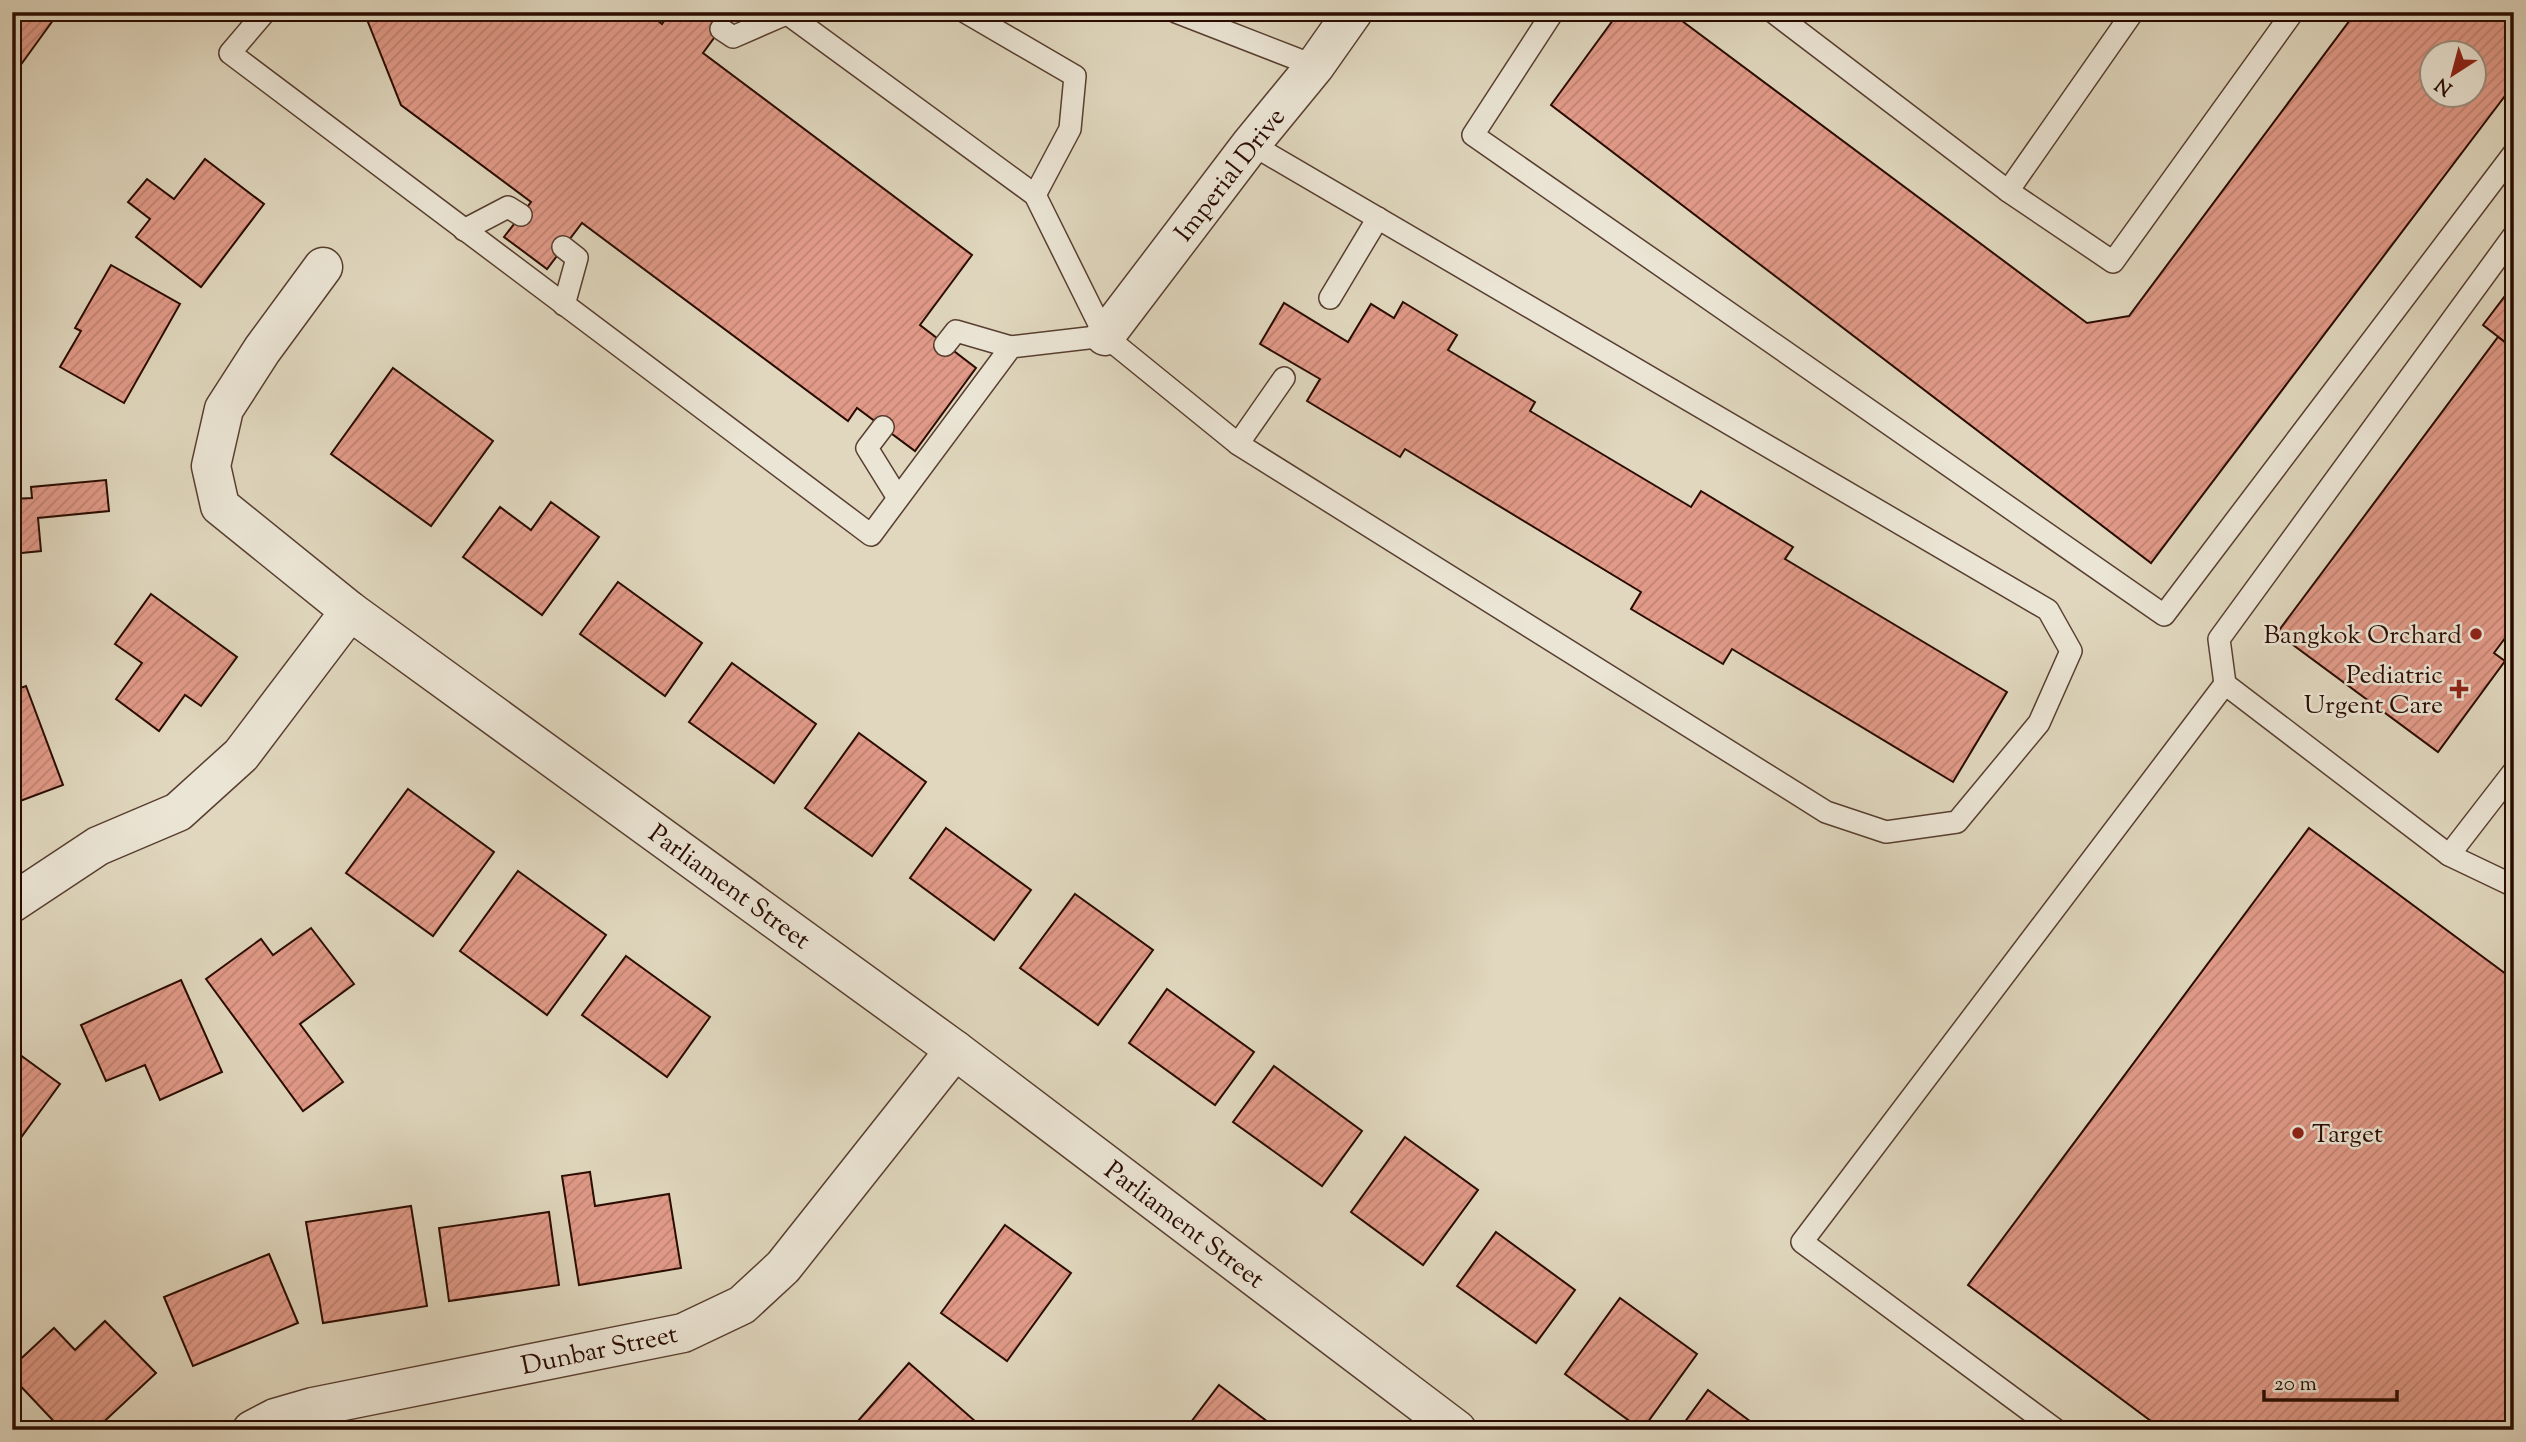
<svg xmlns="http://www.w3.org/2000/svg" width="2526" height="1442" viewBox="0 0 2526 1442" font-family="'Sorts Mill Goudy',serif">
<defs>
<pattern id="building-hatch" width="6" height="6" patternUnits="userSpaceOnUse" patternTransform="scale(1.75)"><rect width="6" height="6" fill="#e19a88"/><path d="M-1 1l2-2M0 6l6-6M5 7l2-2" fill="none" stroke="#c18374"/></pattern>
</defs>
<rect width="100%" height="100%" fill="#e0d7be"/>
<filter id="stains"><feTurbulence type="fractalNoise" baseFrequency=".00286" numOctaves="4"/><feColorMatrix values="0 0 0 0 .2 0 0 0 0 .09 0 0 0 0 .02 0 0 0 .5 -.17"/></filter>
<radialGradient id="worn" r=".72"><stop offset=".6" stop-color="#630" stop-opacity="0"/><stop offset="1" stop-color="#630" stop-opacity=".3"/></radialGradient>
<g fill="url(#building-hatch)" stroke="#2a0b01" stroke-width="2" fill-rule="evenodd">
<path d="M 12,12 L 59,12 L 12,77 Z"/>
<path d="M 364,12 L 647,12 L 662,24 L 670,12 L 733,12 L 703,53 L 972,255 L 920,325 L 976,368 L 915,451 L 857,408 L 848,421 L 582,223 L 547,269 L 504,237 L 531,202 L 401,105 Z"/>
<path d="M 1619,12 L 1670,12 L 2087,323 L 2129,316 L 2356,12 L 2514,12 L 2514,84 L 2151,563 L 1551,105 ZM 2432,52 L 2474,52 L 2474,94 L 2432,94 Z"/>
<path d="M 205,159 L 264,204 L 201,287 L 136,237 L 150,219 L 128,202 L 147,179 L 174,199 Z"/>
<path d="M 111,265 L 180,304 L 124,403 L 60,367 L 81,331 L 75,328 Z"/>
<path d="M 2514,284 L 2514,349 L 2483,325 Z"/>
<path d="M 1403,302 L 1457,335 L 1448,350 L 1535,402 L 1530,411 L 1691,507 L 1701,491 L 1793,547 L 1785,559 L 2007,692 L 1953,782 L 1732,649 L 1723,664 L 1631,609 L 1641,592 L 1405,449 L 1400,457 L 1307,401 L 1320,379 L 1260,344 L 1284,303 L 1348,342 L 1371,304 L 1394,318 Z"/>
<path d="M 2498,337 L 2514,349 L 2514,626 L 2494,653 L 2505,661 L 2438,752 L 2277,633 Z"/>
<path d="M 393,368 L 493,441 L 431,526 L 331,454 Z"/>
<path d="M 106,480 L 109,511 L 38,518 L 41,551 L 12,554 L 12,499 L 32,498 L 31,487 Z"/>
<path d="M 551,502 L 599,537 L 542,615 L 463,557 L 500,507 L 531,530 Z"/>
<path d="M 618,582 L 702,643 L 665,696 L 580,634 Z"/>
<path d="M 151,594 L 237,657 L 201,706 L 185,695 L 159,731 L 116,699 L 142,663 L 115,644 Z"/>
<path d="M 732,663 L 816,724 L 774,783 L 689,722 Z"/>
<path d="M 26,686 L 63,785 L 12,804 L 12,691 Z"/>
<path d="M 859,733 L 926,782 L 872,856 L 805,808 Z"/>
<path d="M 408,789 L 494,852 L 433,936 L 346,873 Z"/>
<path d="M 946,828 L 1031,890 L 994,940 L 910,878 Z"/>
<path d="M 2309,828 L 2514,980 L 2514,1430 L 2163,1430 L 1968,1285 Z"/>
<path d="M 518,871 L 606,935 L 547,1015 L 460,951 Z"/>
<path d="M 1075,894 L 1153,950 L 1098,1025 L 1020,968 Z"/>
<path d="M 311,928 L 354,984 L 300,1024 L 343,1082 L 303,1111 L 206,979 L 261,939 L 273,955 Z"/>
<path d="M 626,956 L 710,1017 L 667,1077 L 582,1015 Z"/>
<path d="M 181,980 L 222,1072 L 160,1100 L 145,1065 L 106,1081 L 81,1025 Z"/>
<path d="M 1167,989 L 1254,1052 L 1215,1105 L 1129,1043 Z"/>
<path d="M 12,1049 L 60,1084 L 12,1150 Z"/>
<path d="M 1274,1066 L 1362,1131 L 1322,1186 L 1233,1122 Z"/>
<path d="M 1405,1137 L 1478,1190 L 1423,1265 L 1351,1212 Z"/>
<path d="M 590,1172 L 595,1206 L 669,1194 L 681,1268 L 579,1285 L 562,1176 Z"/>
<path d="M 411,1206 L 427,1306 L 323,1323 L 306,1222 Z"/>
<path d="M 549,1212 L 559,1285 L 449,1301 L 439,1228 Z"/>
<path d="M 1005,1225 L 1071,1273 L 1007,1361 L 941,1313 Z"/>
<path d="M 1496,1232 L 1575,1290 L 1536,1343 L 1457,1286 Z"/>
<path d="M 269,1254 L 298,1323 L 193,1366 L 164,1297 Z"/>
<path d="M 1620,1298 L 1697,1354 L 1642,1430 L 1565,1374 Z"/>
<path d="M 105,1321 L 156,1373 L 95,1430 L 62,1430 L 12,1377 L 12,1367 L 54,1328 L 75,1350 Z"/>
<path d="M 909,1363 L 984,1429 L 983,1430 L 850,1430 Z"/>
<path d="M 1219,1385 L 1268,1422 L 1262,1430 L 1185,1430 Z"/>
<path d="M 1708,1390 L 1762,1430 L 1679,1430 Z"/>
</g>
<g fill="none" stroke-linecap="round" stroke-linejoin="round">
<defs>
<g id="service">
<path d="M 265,12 L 230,53 L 871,535 L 1011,347 L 1105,336"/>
<path d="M 785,12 L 1035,195 L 1105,336 L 1238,444 L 1826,812 L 1886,832 L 1957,822 L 2039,723 L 2071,651 L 2048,610 L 1251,144"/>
<path d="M 965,12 L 1075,76 L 1070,129 L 1035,195"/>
<path d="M 1176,12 L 1315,66"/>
<path d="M 1553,12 L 1473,135 L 2164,615 L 2514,153"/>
<path d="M 1773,12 L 2008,191 L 2113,262 L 2293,12"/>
<path d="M 721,29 L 733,37 L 786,14"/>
<path d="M 2008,191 L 2133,12"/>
<path d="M 464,230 L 508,207 L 521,215"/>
<path d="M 563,247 L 577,258 L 564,305"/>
<path d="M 1330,298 L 1378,218"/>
<path d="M 945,345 L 956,331 L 1011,347"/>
<path d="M 883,427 L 867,448 L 898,498"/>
<path d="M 1238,444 L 1284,378"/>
<path d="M 2225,684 L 2219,639 L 2514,235"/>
<path d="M 2449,855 L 2514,886"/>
<path d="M 2056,1430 L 1802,1242 L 2225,684 L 2449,855 L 2514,771"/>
</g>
<g id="minor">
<path d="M 323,267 L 262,350 L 224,409 L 211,466 L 220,506 L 350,611 L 955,1050 L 1457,1430"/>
<path d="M 1105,336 L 1251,144 L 1315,66 L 1353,12"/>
<path d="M 12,903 L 98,846 L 178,812 L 241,755 L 350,611"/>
<path d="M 252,1430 L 275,1418 L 313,1407 L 683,1333 L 742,1305 L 783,1267 L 955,1050"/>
</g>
</defs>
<use href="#service" stroke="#583e30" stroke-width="24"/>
<use href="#minor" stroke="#583e30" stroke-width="41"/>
<use href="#service" stroke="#ebe5d5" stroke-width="21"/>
<use href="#minor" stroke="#ebe5d5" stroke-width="38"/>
</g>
<g fill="#8f2418" stroke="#ebe5d5" stroke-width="2.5">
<circle cx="2476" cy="634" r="7"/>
<path d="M2455.5 678.5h7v7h7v7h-7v7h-7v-7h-7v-7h7z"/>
<circle cx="2298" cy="1133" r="7"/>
</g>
<g text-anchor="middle" stroke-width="5" stroke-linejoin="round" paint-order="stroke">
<g font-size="26" fill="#2a0b01" stroke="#ebe5d5">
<text transform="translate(1229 174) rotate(-52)" y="9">Imperial Drive</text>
<text transform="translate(730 886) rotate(36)" y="9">Parliament Street</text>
<text transform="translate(1185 1224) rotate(37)" y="9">Parliament Street</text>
<text transform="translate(599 1349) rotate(-12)" y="9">Dunbar Street</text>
</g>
<g font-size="26" fill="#2a0b01" stroke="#ebe5d5" text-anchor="end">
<text x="2462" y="643">Bangkok Orchard</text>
<text x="2443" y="683">Pediatric<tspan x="2443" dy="30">Urgent Care</tspan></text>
<text x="2312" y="1142" text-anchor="start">Target</text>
</g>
</g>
<rect width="2526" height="1442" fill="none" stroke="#e0d7be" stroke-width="42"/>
<rect x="14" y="14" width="2498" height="1414" fill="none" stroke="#2a0b01" stroke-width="3.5"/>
<rect x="21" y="21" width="2484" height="1400" fill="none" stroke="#2a0b01" stroke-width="2"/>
<g transform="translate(2453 74) rotate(216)"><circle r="33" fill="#ebe5d5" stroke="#9e8e80" stroke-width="2"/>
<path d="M0-5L12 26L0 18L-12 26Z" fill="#8f2418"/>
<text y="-10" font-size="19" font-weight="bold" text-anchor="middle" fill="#2a0b01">N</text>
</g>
<path d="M2264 1390v10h133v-10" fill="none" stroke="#2a0b01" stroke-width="3.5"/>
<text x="2274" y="1390" font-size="21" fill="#2a0b01" stroke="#ebe5d5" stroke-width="5" paint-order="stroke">20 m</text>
<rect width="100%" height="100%" filter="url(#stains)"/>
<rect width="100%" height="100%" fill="url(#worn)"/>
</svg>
